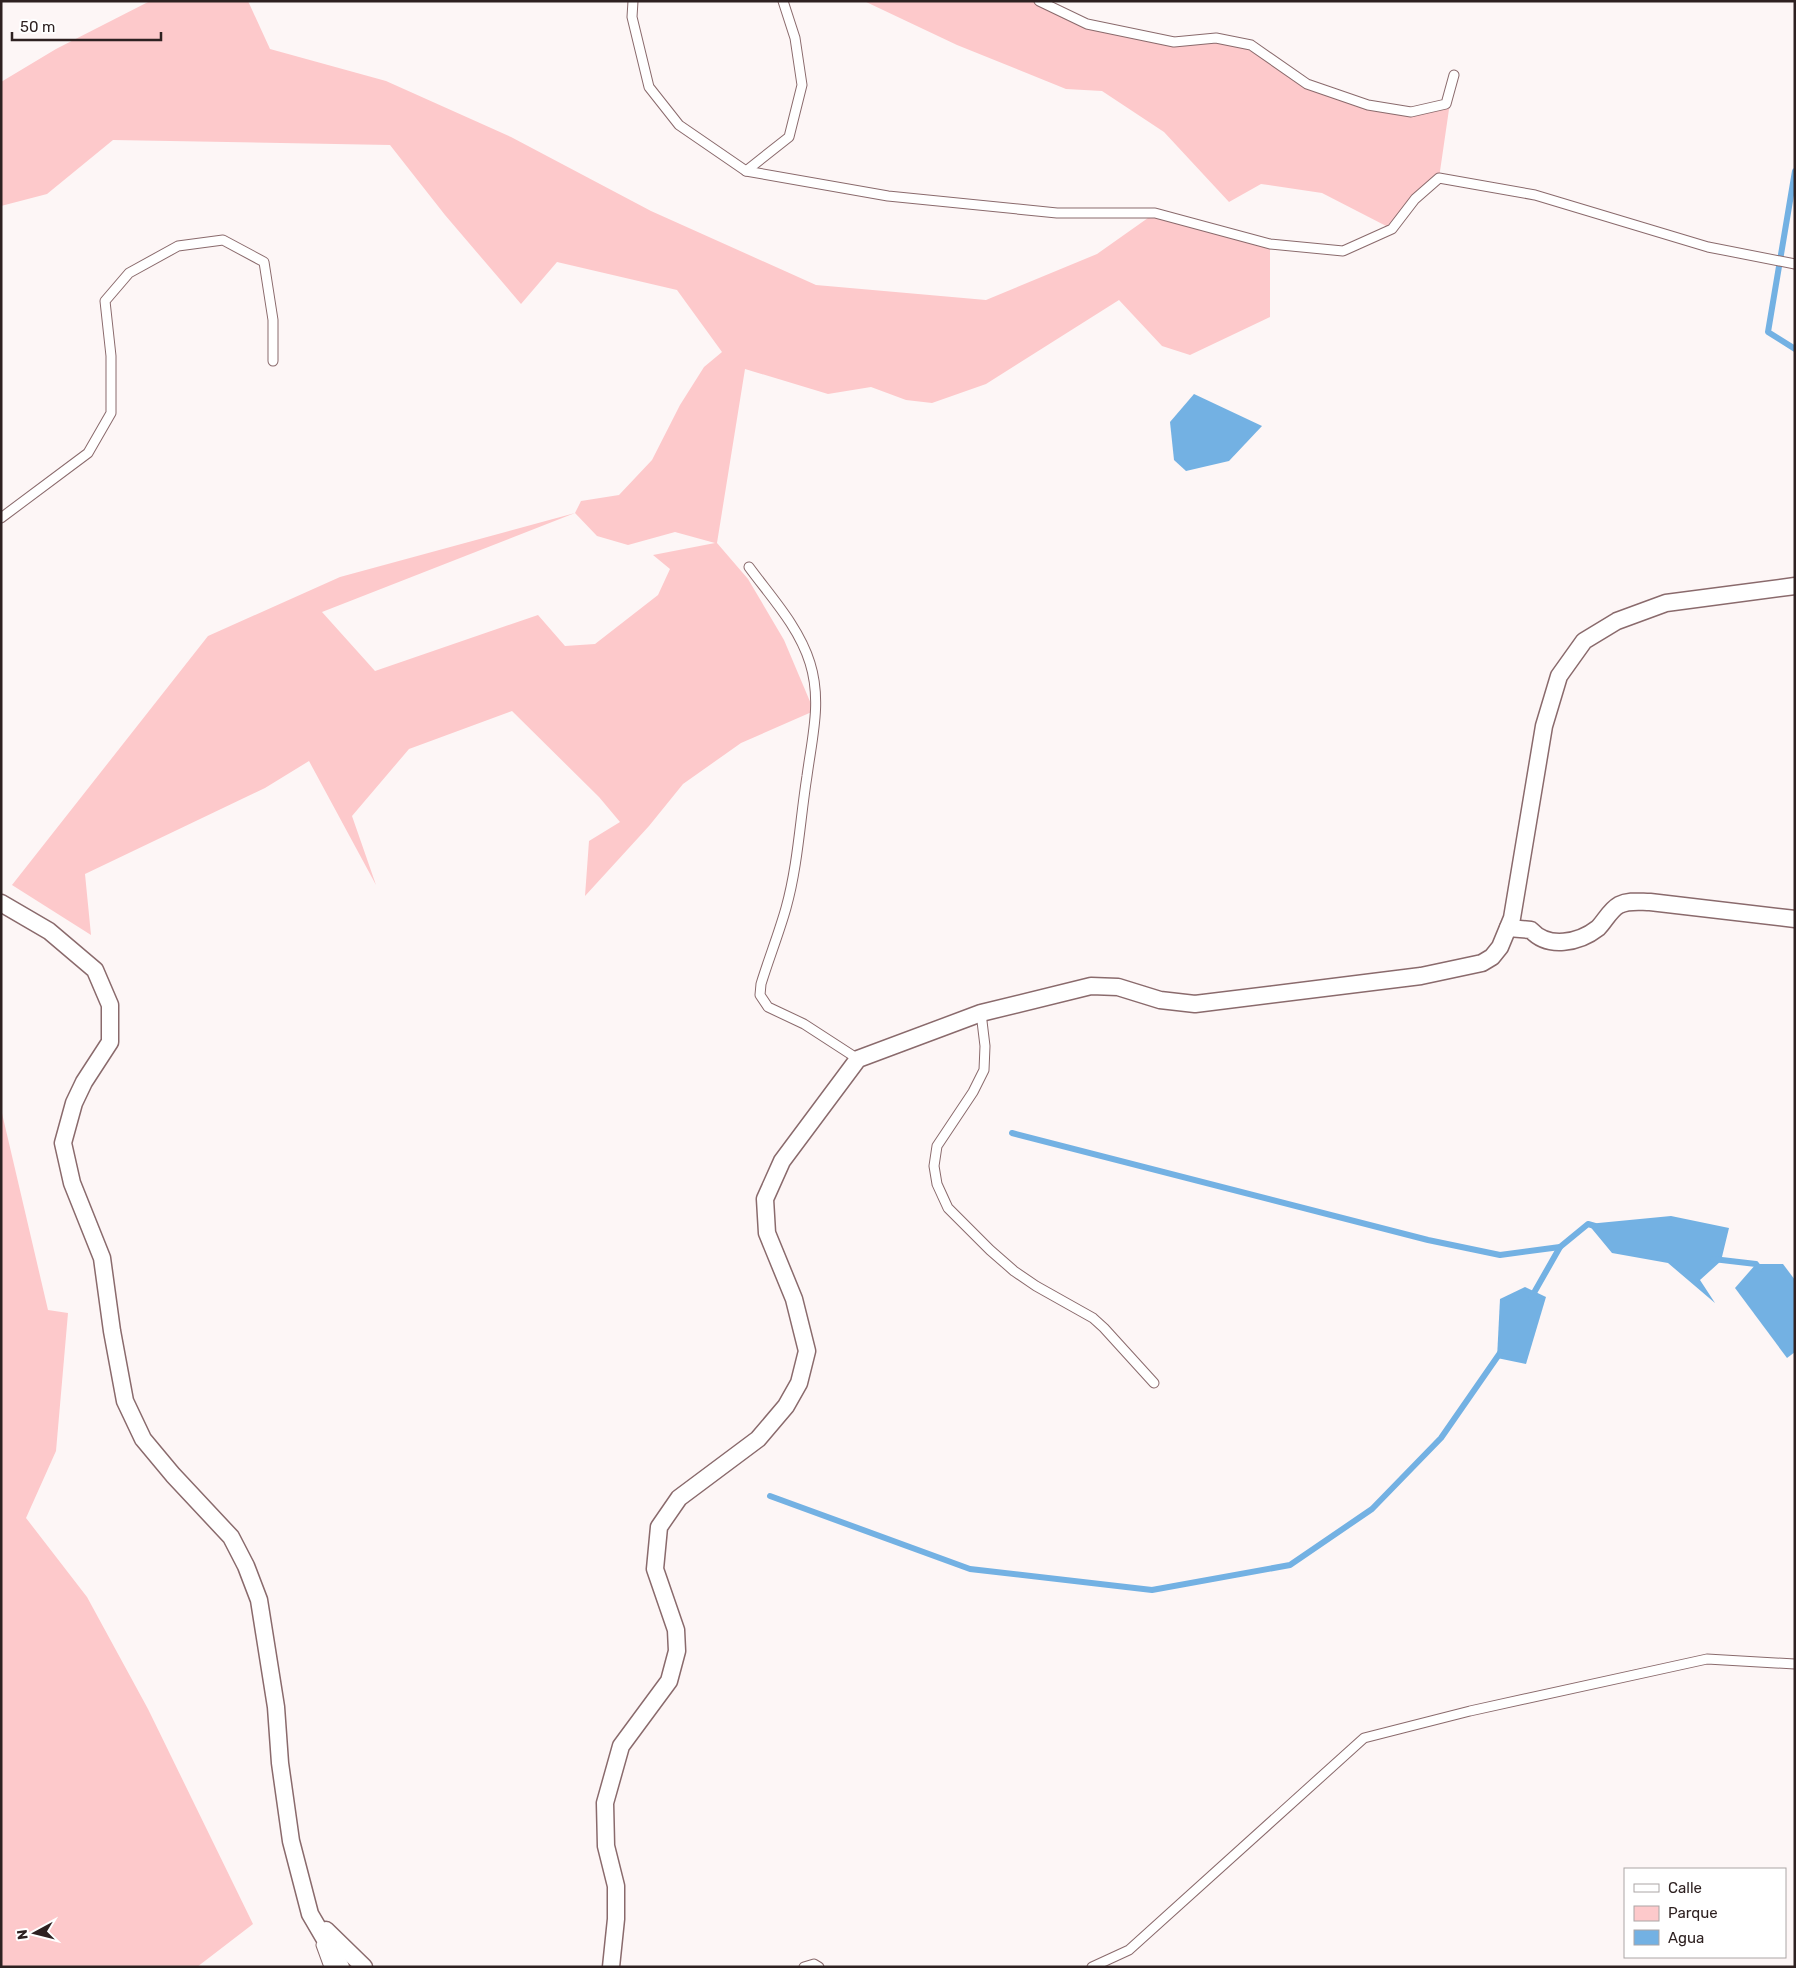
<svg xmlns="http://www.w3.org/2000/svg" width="1796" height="1968" viewBox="0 0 1796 1968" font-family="Rubik,sans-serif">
<rect width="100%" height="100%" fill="#fdf6f6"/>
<g fill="#fdc9cb" fill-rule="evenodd">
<path d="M 150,1 L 248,1 L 270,49 L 386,81 L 511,137 L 651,211 L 816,285 L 986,300 L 1097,254 L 1155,213 L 1270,244 L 1270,317 L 1190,355 L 1162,346 L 1119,300 L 986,384 L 932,403 L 906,400 L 871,387 L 828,394 L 745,369 L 717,543 L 748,579 L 784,640 L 814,711 L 741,743 L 683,784 L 649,826 L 585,896 L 589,841 L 620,822 L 599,797 L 512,711 L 409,749 L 352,816 L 376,885 L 309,761 L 265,788 L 85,874 L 91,935 L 12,885 L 208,636 L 340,577 L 575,513 L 581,501 L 619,495 L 652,460 L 680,405 L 704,367 L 722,352 L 677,290 L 557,262 L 521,304 L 445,215 L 390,145 L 113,140 L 47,194 L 1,206 L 1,82 L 56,49 ZM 575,513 L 597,536 L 628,545 L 675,532 L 715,543 L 653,555 L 670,569 L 658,595 L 595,644 L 565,646 L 538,615 L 375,671 L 322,612 Z"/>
<path d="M 864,1 L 1039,1 L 1087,24 L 1174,42 L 1216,38 L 1251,45 L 1307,84 L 1411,112 L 1446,104 L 1454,75 L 1439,178 L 1392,229 L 1322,193 L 1261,184 L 1229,202 L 1164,132 L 1102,91 L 1066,89 L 957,45 Z"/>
<path d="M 1,1109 L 48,1310 L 68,1313 L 56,1451 L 26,1518 L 87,1597 L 148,1709 L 253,1924 L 197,1967 L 1,1967 Z"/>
</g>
<g fill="#73b1e3">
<path d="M 1194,394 L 1262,426 L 1229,461 L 1186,471 L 1174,460 L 1170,422 Z"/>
<path d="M 1671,1216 L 1729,1228 L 1721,1261 L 1700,1280 L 1715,1303 L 1668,1263 L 1612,1253 L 1588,1224 Z"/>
<path d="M 1756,1264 L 1783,1264 L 1795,1280 L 1795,1352 L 1787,1358 L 1735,1288 Z"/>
<path d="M 1525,1287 L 1546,1297 L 1526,1364 L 1497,1358 L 1500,1299 Z"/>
</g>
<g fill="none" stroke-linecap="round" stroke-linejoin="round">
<g stroke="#73b1e3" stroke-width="6">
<path d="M 1795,171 L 1768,332 L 1795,349"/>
<path d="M 1012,1133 L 1428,1240 L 1500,1255 L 1560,1247"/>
<path d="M 1713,1259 L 1756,1264 L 1760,1269"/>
<path d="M 1531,1298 L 1560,1247 L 1588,1224 L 1595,1226"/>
<path d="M 770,1496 L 970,1569 L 1152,1590 L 1290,1565 L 1372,1509 L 1441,1438 L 1500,1353"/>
</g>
<defs>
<g id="service">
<path d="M 633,1 L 632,17 L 649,87 L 679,125 L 746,171 L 888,196 L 1057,213 L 1155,213 L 1270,244 L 1343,251 L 1392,229 L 1415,199 L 1439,178 L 1535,195 L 1708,247 L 1795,264"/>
<path d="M 1039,1 L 1087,24 L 1174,42 L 1216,38 L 1251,45 L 1307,84 L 1368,105 L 1411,112 L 1446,104 L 1454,75"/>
<path d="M 746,171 L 789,137 L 802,85 L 795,38 L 783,1"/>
<path d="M 1,518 L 88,453 L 111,413 L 111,356 L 105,301 L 129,273 L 178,246 L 223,240 L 264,262 L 273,320 L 273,361"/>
<path d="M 749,567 C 771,597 799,627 810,663 C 822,701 812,738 807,776 C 800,820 798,865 786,908 C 779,933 769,958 761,984 L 760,995 L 768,1007 L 804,1024 L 858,1059"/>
<path d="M 981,1013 L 985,1046 L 984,1070 L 973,1092 L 937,1146 L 934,1166 L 937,1184 L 948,1208 L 990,1250 L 1014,1271 L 1036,1286 L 1093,1318 L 1104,1328 L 1154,1383"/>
<path d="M 321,1945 L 329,1967"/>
<path d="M 804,1967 L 814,1964 L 819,1967"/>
<path d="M 1092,1967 L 1129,1950 L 1364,1738 L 1470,1711 L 1707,1659 L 1795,1664"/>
</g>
<g id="minor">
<path d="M 1,903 L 49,931 L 95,970 L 110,1005 L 110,1042 L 84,1082 L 74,1103 L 63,1143 L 72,1183 L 102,1258 L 112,1331 L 125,1401 L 143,1439 L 173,1475 L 231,1537 L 246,1566 L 259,1600 L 276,1707 L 280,1763 L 291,1841 L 310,1914 L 341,1967"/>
<path d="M 1508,928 L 1531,930 C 1548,949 1579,943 1598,928 C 1605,921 1610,910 1619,905 C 1629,900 1640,902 1650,902 L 1795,919"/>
<path d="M 326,1930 L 364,1967"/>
<path d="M 611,1967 L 616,1919 L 616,1886 L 606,1846 L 605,1803 L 621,1746 L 669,1681 L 677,1651 L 676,1630 L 655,1569 L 659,1527 L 679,1498 L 758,1439 L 786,1406 L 799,1383 L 807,1351 L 794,1299 L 767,1233 L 765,1199 L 782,1161 L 858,1059 L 981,1013 L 1091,986 L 1118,987 L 1160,1000 L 1195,1004 L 1421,976 L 1482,963 L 1492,957 L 1500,947 L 1512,918 L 1544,726 L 1559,676 L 1584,641 L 1617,621 L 1666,603 L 1795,586"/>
</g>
</defs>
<use href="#service" stroke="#8a6a6c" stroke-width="11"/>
<use href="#minor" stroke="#8a6a6c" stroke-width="19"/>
<use href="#service" stroke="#fff" stroke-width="9"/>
<use href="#minor" stroke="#fff" stroke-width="16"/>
</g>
<rect width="1796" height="1968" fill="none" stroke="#2e2121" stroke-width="5"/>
<rect x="1624" y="1868" width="162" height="90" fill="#ffffff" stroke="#aba6a6"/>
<rect x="1634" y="1884" width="25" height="8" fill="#ffffff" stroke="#aba6a6"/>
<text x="1668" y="1893" font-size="15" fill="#2e2121">Calle</text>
<rect x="1634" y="1906" width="25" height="15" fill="#fdc9cb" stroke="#aba6a6"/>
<text x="1668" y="1918" font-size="15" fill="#2e2121">Parque</text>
<rect x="1634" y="1930" width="25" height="15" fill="#73b1e3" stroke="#aba6a6"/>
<text x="1668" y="1943" font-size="15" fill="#2e2121">Agua</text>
<g transform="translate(35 1933) rotate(263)" stroke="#ffffff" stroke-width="4" paint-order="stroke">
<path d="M0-4L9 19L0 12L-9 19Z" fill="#2e2121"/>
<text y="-8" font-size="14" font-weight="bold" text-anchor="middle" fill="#2e2121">N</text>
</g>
<path d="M12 32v8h149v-8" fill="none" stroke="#2e2121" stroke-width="2.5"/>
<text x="20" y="32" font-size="15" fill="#2e2121" stroke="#ffffff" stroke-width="4" paint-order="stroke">50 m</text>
</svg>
